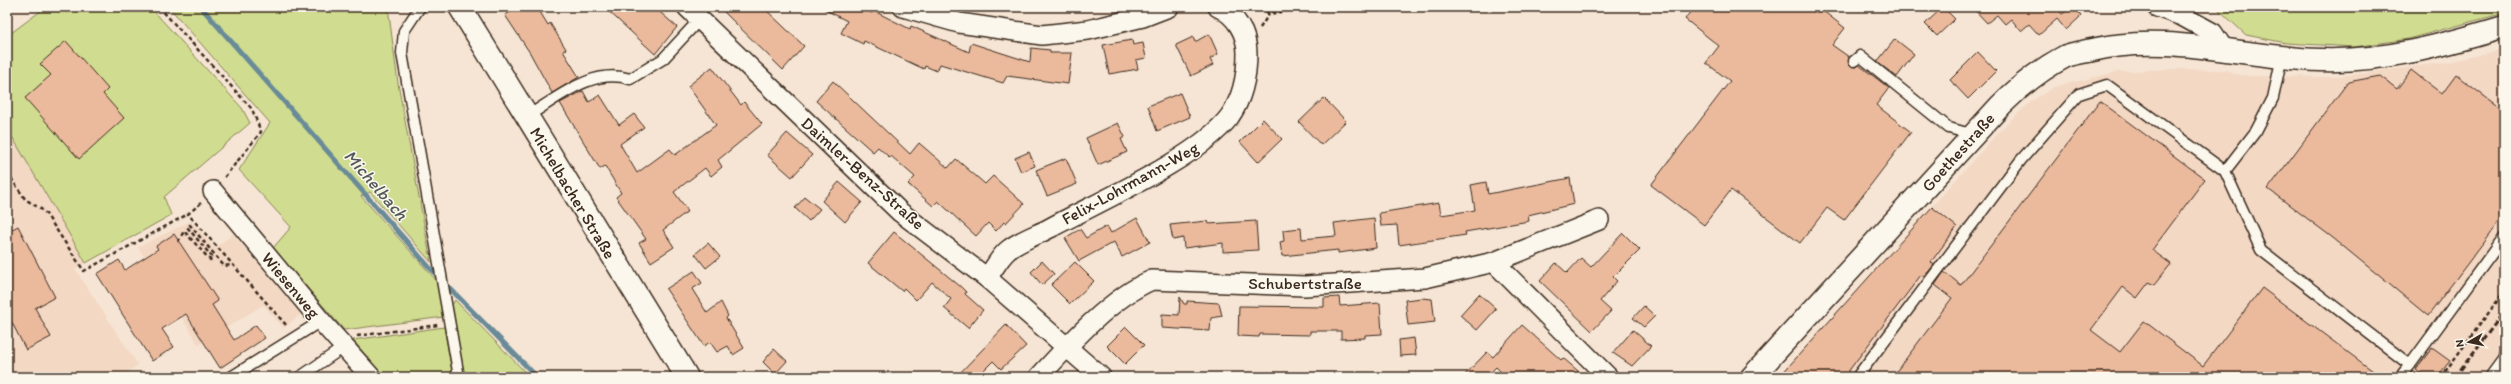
<svg xmlns="http://www.w3.org/2000/svg" width="2511" height="384" viewBox="0 0 2511 384" font-family="Itim,sans-serif">
<rect width="100%" height="100%" fill="#f6e5d4"/>
<filter id="ink" filterUnits="userSpaceOnUse"><feTurbulence type="fractalNoise" baseFrequency=".025" numOctaves="2"/><feDisplacementMap in="SourceGraphic" scale="8" xChannelSelector="R" yChannelSelector="G"/><feConvolveMatrix kernelMatrix="1 2 1 2 8 2 1 2 1" color-interpolation-filters="sRGB"/></filter>
<g filter="url(#ink)">
<g fill="#f3d8c4">
<path d="M 2504,49 L 2504,377 L 1779,377 L 2005,125 L 2032,101 L 2054,87 L 2117,72 L 2167,69 L 2226,70 L 2235,74 L 2252,76 L 2334,77 L 2449,62 Z"/>
<path d="M 7,128 L 86,263 L 75,269 L 138,365 L 121,377 L 7,377 Z"/>
<path d="M 191,221 L 215,248 L 233,234 L 301,314 L 284,328 L 263,305 L 199,345 L 138,247 Z"/>
</g>
<g fill="#d0dc8f" stroke="#868356">
<path d="M 46,7 L 150,7 L 242,108 L 250,123 L 164,197 L 171,215 L 86,263 L 7,128 L 7,36 Z"/>
<path d="M 169,7 L 388,7 L 398,83 L 431,262 L 370,192 L 361,196 L 437,281 L 444,317 L 344,330 L 273,248 L 291,227 L 239,170 L 270,123 Z"/>
<path d="M 2216,7 L 2504,7 L 2504,13 L 2408,39 L 2354,47 L 2286,43 L 2246,35 Z"/>
<path d="M 455,300 L 530,377 L 464,377 L 452,305 Z"/>
<path d="M 444,327 L 453,377 L 384,377 L 353,340 Z"/>
</g>
<g fill="none" stroke-linecap="round" stroke-linejoin="round">
<path stroke="#698b98" stroke-width="5" d="M 201,7 L 429,267 L 537,377"/>
</g>
<g fill="#ebba9d" stroke="#3b2a1e">
<path d="M 519,7 L 537,7 L 548,25 L 550,23 L 566,49 L 563,51 L 579,77 L 552,93 L 530,53 L 505,15 Z"/>
<path d="M 604,7 L 654,7 L 677,27 L 655,54 Z"/>
<path d="M 719,7 L 763,7 L 804,46 L 783,70 Z"/>
<path d="M 820,7 L 860,7 L 872,13 L 874,11 L 910,29 L 911,26 L 969,52 L 971,43 L 1030,62 L 1031,48 L 1050,50 L 1050,53 L 1072,53 L 1068,84 L 1007,76 L 1003,83 L 940,64 L 937,71 L 925,66 L 924,69 L 864,41 L 863,44 L 841,33 L 847,21 Z"/>
<path d="M 1694,7 L 1818,7 L 1845,28 L 1832,45 L 1849,57 L 1849,65 L 1855,67 L 1859,65 L 1889,88 L 1876,105 L 1911,132 L 1844,220 L 1827,208 L 1800,243 L 1731,190 L 1704,225 L 1651,185 L 1730,81 L 1706,63 L 1719,46 L 1685,19 Z"/>
<path d="M 1943,7 L 1955,19 L 1937,36 L 1925,24 Z"/>
<path d="M 1972,7 L 2056,7 L 2062,14 L 2073,7 L 2081,16 L 2066,30 L 2057,19 L 2039,35 L 2029,24 L 2021,31 L 2011,19 L 2005,24 L 1997,15 L 1987,23 Z"/>
<path d="M 1209,34 L 1218,54 L 1210,59 L 1213,65 L 1191,76 L 1176,45 L 1193,37 L 1195,42 Z"/>
<path d="M 1895,39 L 1914,54 L 1897,77 L 1877,62 Z"/>
<path d="M 1132,40 L 1133,45 L 1143,43 L 1146,58 L 1136,60 L 1138,69 L 1109,74 L 1103,45 Z"/>
<path d="M 66,41 L 108,89 L 103,94 L 124,118 L 79,159 L 25,98 L 51,75 L 40,64 Z"/>
<path d="M 1978,52 L 1996,71 L 1968,99 L 1950,80 Z"/>
<path d="M 712,67 L 741,105 L 744,102 L 762,124 L 718,160 L 722,167 L 711,176 L 705,168 L 674,192 L 688,211 L 663,230 L 674,247 L 651,262 L 639,243 L 646,239 L 616,197 L 621,193 L 605,166 L 600,169 L 560,103 L 583,91 L 589,102 L 600,95 L 619,125 L 634,114 L 644,127 L 620,144 L 637,173 L 670,149 L 675,155 L 716,125 L 688,86 Z"/>
<path d="M 2411,70 L 2442,94 L 2456,75 L 2504,111 L 2504,215 L 2428,316 L 2333,238 L 2268,189 L 2348,82 L 2380,76 L 2397,89 Z"/>
<path d="M 833,81 L 910,154 L 919,143 L 948,168 L 956,159 L 985,184 L 993,176 L 1024,204 L 1006,223 L 1004,222 L 996,231 L 988,223 L 976,236 L 938,201 L 933,206 L 908,184 L 915,177 L 891,156 L 890,158 L 878,147 L 873,152 L 816,101 Z"/>
<path d="M 1180,93 L 1190,117 L 1157,131 L 1148,106 Z"/>
<path d="M 1324,98 L 1346,121 L 1321,145 L 1299,122 Z"/>
<path d="M 2100,101 L 2205,179 L 2152,250 L 2171,264 L 2154,285 L 2149,282 L 2137,298 L 2123,287 L 2091,330 L 2120,352 L 2144,321 L 2203,366 L 2262,288 L 2381,377 L 1892,377 L 1952,298 L 1935,285 L 1944,272 L 1961,285 Z"/>
<path d="M 1263,119 L 1282,139 L 1258,162 L 1240,142 Z"/>
<path d="M 1118,123 L 1125,137 L 1121,139 L 1127,152 L 1098,165 L 1086,138 Z"/>
<path d="M 787,133 L 812,155 L 792,177 L 767,155 Z"/>
<path d="M 1029,152 L 1035,166 L 1021,172 L 1015,158 Z"/>
<path d="M 1066,158 L 1077,184 L 1047,196 L 1036,170 Z"/>
<path d="M 1570,178 L 1574,204 L 1528,215 L 1529,221 L 1465,232 L 1466,235 L 1399,245 L 1397,225 L 1381,226 L 1379,213 L 1439,203 L 1441,215 L 1475,210 L 1471,185 L 1486,182 L 1488,194 Z"/>
<path d="M 839,182 L 862,202 L 845,222 L 822,201 Z"/>
<path d="M 805,197 L 820,209 L 809,221 L 795,208 Z"/>
<path d="M 1932,207 L 1957,227 L 1931,262 L 1934,265 L 1924,277 L 1921,275 L 1844,377 L 1779,377 Z"/>
<path d="M 1137,218 L 1150,242 L 1122,257 L 1114,242 L 1079,261 L 1065,238 L 1080,229 L 1086,238 L 1107,226 L 1111,233 Z"/>
<path d="M 1374,218 L 1376,248 L 1338,253 L 1338,250 L 1282,256 L 1280,242 L 1284,241 L 1283,230 L 1301,228 L 1302,239 L 1336,236 L 1334,223 Z"/>
<path d="M 1207,221 L 1208,224 L 1256,221 L 1258,250 L 1223,252 L 1223,243 L 1184,248 L 1183,238 L 1173,240 L 1170,225 Z"/>
<path d="M 18,226 L 55,297 L 35,308 L 51,337 L 26,350 L 7,313 L 7,232 Z"/>
<path d="M 894,232 L 961,287 L 966,292 L 965,294 L 983,310 L 968,328 L 944,308 L 951,299 L 932,282 L 916,300 L 904,288 L 902,291 L 868,263 Z"/>
<path d="M 1623,233 L 1640,250 L 1613,277 L 1617,281 L 1600,301 L 1611,311 L 1592,331 L 1540,281 L 1556,263 L 1567,273 L 1581,258 L 1591,267 Z"/>
<path d="M 174,234 L 218,301 L 212,305 L 234,340 L 256,325 L 265,338 L 220,368 L 186,314 L 162,329 L 174,347 L 152,361 L 97,274 L 119,260 L 125,270 L 158,249 L 156,246 Z"/>
<path d="M 708,243 L 720,257 L 706,268 L 695,254 Z"/>
<path d="M 1042,261 L 1054,274 L 1042,285 L 1031,272 Z"/>
<path d="M 1075,262 L 1094,281 L 1070,304 L 1051,285 Z"/>
<path d="M 694,271 L 702,283 L 692,289 L 707,313 L 721,302 L 728,316 L 726,318 L 744,348 L 733,355 L 728,346 L 717,352 L 710,342 L 704,346 L 666,289 Z"/>
<path d="M 1479,294 L 1496,309 L 1477,330 L 1460,315 Z"/>
<path d="M 1180,297 L 1184,304 L 1187,304 L 1187,301 L 1219,303 L 1222,316 L 1211,318 L 1210,331 L 1162,328 L 1162,314 L 1179,315 Z"/>
<path d="M 1339,297 L 1340,306 L 1380,303 L 1382,334 L 1365,335 L 1365,338 L 1341,339 L 1341,331 L 1310,331 L 1310,335 L 1260,334 L 1259,337 L 1238,336 L 1239,306 L 1324,307 L 1324,298 Z"/>
<path d="M 1422,298 L 1432,299 L 1435,322 L 1408,325 L 1405,300 Z"/>
<path d="M 1644,306 L 1655,316 L 1644,327 L 1633,318 Z"/>
<path d="M 1006,325 L 1026,346 L 1001,369 L 993,361 L 977,377 L 956,377 Z"/>
<path d="M 1522,325 L 1561,360 L 1563,358 L 1585,377 L 1506,377 L 1496,367 L 1486,377 L 1463,377 L 1487,352 L 1493,357 Z"/>
<path d="M 1126,327 L 1144,345 L 1125,364 L 1107,346 Z"/>
<path d="M 1633,330 L 1651,346 L 1632,366 L 1613,353 Z"/>
<path d="M 1414,338 L 1416,355 L 1400,356 L 1399,340 Z"/>
<path d="M 2432,348 L 2450,361 L 2437,377 L 2426,377 L 2416,369 Z"/>
<path d="M 774,349 L 787,361 L 775,374 L 763,362 Z"/>
</g>
<g fill="none" stroke-linecap="round" stroke-linejoin="round">
<defs>
<g id="service">
<path d="M 420,7 L 404,31 L 402,53 L 459,377"/>
<path d="M 2282,56 L 2273,98 L 2256,131 L 2225,171 L 2261,250 L 2410,365 L 2400,377"/>
<path d="M 1854,61 L 1860,56 L 1949,128 L 1974,135"/>
<path d="M 526,117 C 558,98 592,67 630,79 L 663,59 L 699,20"/>
<path d="M 2410,365 L 2504,237"/>
<path d="M 231,377 L 321,321"/>
<path d="M 300,377 L 344,347"/>
<path d="M 1857,377 L 2021,160 L 2079,94 L 2107,85 L 2225,171"/>
<path d="M 2490,377 L 2504,358"/>
</g>
<g id="minor">
<path d="M 687,7 L 900,212 L 987,278 L 1101,377"/>
<path d="M 903,7 L 959,23 L 1042,35 L 1088,30 L 1143,17 L 1169,7"/>
<path d="M 2157,7 L 2182,16 L 2213,33 L 2225,51"/>
<path d="M 213,191 L 321,321 L 371,377"/>
<path d="M 1494,262 L 1608,377"/>
<path d="M 987,278 C 994,269 999,258 1007,251 C 1018,241 1037,235 1050,228 C 1098,202 1199,158 1230,116 C 1243,97 1247,76 1247,53 C 1247,34 1236,15 1218,7"/>
<path d="M 1039,377 C 1069,344 1112,297 1152,280 L 1305,286 L 1425,278 L 1494,262 L 1599,220"/>
</g>
<path id="tertiary" d="M 1752,377 L 2001,105 C 2020,86 2041,69 2066,56 C 2074,53 2084,52 2092,50 C 2168,32 2245,58 2321,60 C 2384,62 2444,45 2504,27"/>
<path id="secondary" d="M 460,7 L 687,377"/>
</defs>
<use href="#service" stroke="#3b2a1e" stroke-width="13"/>
<use href="#minor" stroke="#3b2a1e" stroke-width="22"/>
<use href="#tertiary" stroke="#3b2a1e" stroke-width="25"/>
<use href="#secondary" stroke="#3b2a1e" stroke-width="25"/>
<g stroke="#3b2a1e" stroke-width="2.5" stroke-dasharray="4 3" stroke-linecap="butt">
<path d="M 159,7 L 252,109 L 261,132 L 223,179"/>
<path d="M 1261,7 L 1269,14 L 1287,11"/>
<path d="M 1822,10 L 1833,7"/>
<path d="M 1260,28 L 1269,14"/>
<path d="M 11,178 L 25,199 L 44,211 L 84,271 L 188,214"/>
<path d="M 201,203 L 188,214 L 287,326"/>
<path d="M 178,242 L 184,231 L 210,260 L 213,258 L 187,227 L 190,225 L 224,266 L 232,265"/>
<path d="M 357,336 L 438,325"/>
<path d="M 2441,377 L 2504,292"/>
</g>
<use href="#service" stroke="#fbf7ec" stroke-width="10"/>
<use href="#minor" stroke="#fbf7ec" stroke-width="19"/>
<use href="#tertiary" stroke="#fbf7ec" stroke-width="22"/>
<use href="#secondary" stroke="#fbf7ec" stroke-width="22"/>
<path stroke="#3b2a1e" stroke-width="3" stroke-dasharray="6 3" stroke-linecap="butt" d="M 2455,377 L 2504,312"/>
</g>
</g>
<g text-anchor="middle" stroke-width="3" stroke-linejoin="round" paint-order="stroke">
<g font-size="17" fill="#3b2a1e" stroke="#fbf7ec">
<text transform="translate(1958 152) rotate(-48)" y="6">Goethestraße</text>
<text transform="translate(863 173) rotate(42)" y="6">Daimler-Benz-Straße</text>
<text transform="translate(1130 183) rotate(-29)" y="6">Felix-Lohrmann-Weg</text>
<text transform="translate(573 193) rotate(59)" y="6">Michelbacher Straße</text>
<text x="1305" y="289">Schubertstraße</text>
<text transform="translate(291 285) rotate(50)" y="6">Wiesenweg</text>
</g>
<g font-size="18" font-style="italic" fill="#525a5b" stroke="#fbf7ec">
<text transform="translate(376 185) rotate(49)" y="6">Michelbach</text>
</g>
</g>
<rect width="2511" height="384" fill="none" stroke="#fbf7ec" stroke-width="24"/>
<rect x="12" y="12" width="2487" height="360" fill="none" stroke="#3b2a1e" stroke-width="1.5" filter="url(#ink)"/>
<g transform="translate(2469 342) rotate(261)" stroke="#fbf7ec" stroke-width="3" paint-order="stroke">
<path d="M0-3L7 15L0 10L-7 15Z" fill="#3b2a1e"/>
<text y="-6" font-size="11" font-weight="bold" text-anchor="middle" fill="#3b2a1e">N</text>
</g>
</svg>
